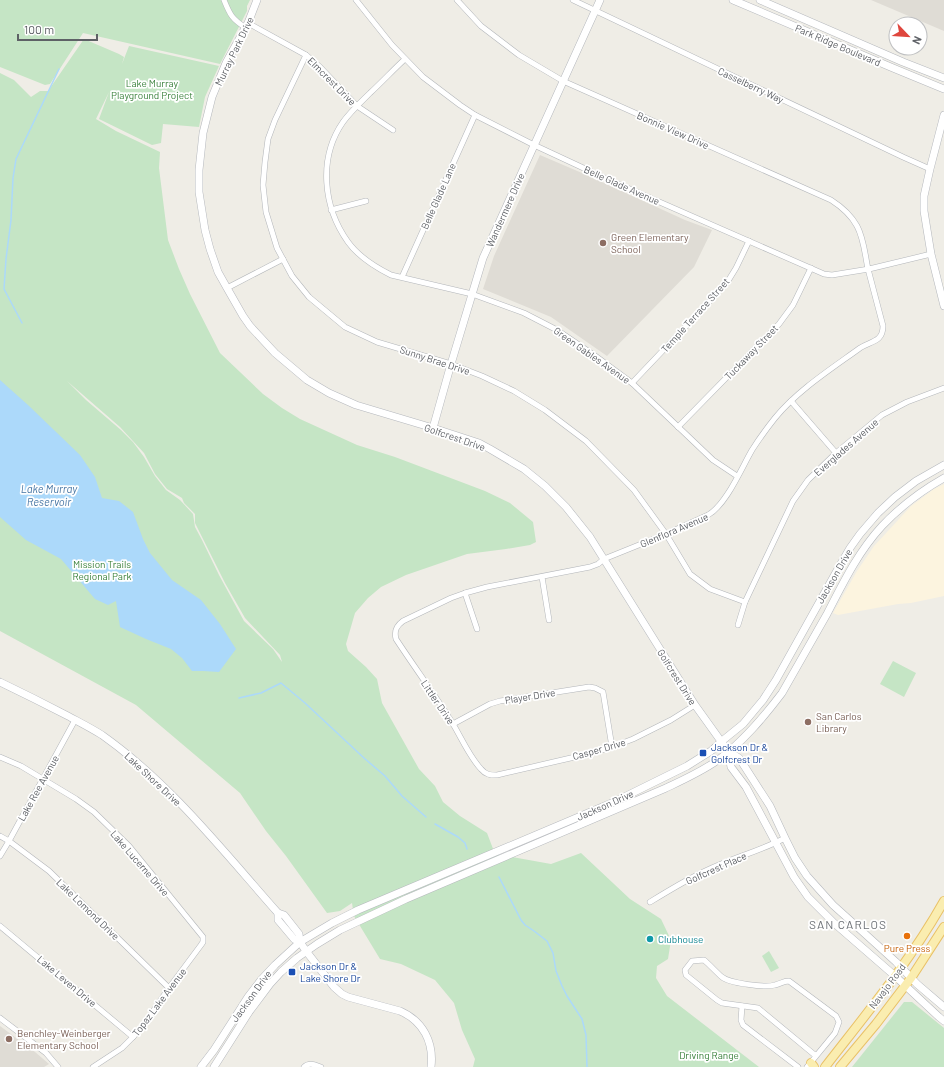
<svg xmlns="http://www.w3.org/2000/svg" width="944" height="1067" viewBox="0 0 944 1067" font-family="Barlow,sans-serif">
<rect width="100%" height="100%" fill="#efede6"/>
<path fill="#fcf4df" d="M 944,484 L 944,596 L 911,603 L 898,604 L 838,615 L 833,613 L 857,571 L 874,546 L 911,506 L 934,489 Z"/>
<g fill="#dfdcd5">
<path d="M 871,0 L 944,0 L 944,31 Z"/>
<path d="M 540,155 L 582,173 L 685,220 L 712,230 L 694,267 L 607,356 L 551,317 L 483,289 L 494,256 Z"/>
<path d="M 0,1026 L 35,1052 L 49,1064 L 44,1067 L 0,1067 Z"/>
</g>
<g fill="#c5e5c5" fill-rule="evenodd">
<path d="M 0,0 L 250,0 L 247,6 L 247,11 L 220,64 L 83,33 L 50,84 L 45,85 L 0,67 Z"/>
<path d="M 84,39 L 119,54 L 124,57 L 122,64 L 129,46 L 219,66 L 205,97 L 199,127 L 163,124 L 161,143 L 152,145 L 99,119 L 109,92 L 96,119 L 116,131 L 160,152 L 159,168 L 168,240 L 179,269 L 190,294 L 220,353 L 263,394 L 282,408 L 300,419 L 357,445 L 395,457 L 485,491 L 510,503 L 533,522 L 536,542 L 530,545 L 506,549 L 467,554 L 406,575 L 381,587 L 368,598 L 355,613 L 346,644 L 348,651 L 366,667 L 377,679 L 382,703 L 419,769 L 435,786 L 443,802 L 460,816 L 487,833 L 495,854 L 551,864 L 581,853 L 630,899 L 661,919 L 671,940 L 668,959 L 657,966 L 656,978 L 667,996 L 759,1067 L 473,1067 L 475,1059 L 462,1030 L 454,1003 L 435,980 L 401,964 L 380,959 L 354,916 L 352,903 L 340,911 L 327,913 L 286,856 L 266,831 L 240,793 L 136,705 L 0,631 L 0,73 L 14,80 L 31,97 L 40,91 L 48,91 ZM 67,381 L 120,427 L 144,453 L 155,474 L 167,489 L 182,498 L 184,503 L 195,514 L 195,523 L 225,583 L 245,618 L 280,655 L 282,662 L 273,649 L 244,621 L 219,575 L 202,540 L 195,527 L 193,514 L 180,500 L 166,490 L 155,476 L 144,457 L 133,442 L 121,430 L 86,400 Z"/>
<path d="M 893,661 L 916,673 L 904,697 L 880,684 Z"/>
<path d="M 769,951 L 779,968 L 771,972 L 762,956 Z"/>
<path d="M 904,1002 L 912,1002 L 944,1028 L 944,1067 L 852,1067 Z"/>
</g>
<path fill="#acd9fa" d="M 0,380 L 28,405 L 80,455 L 95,477 L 102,498 L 119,501 L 133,512 L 143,539 L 150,553 L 172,580 L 201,600 L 220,624 L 236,649 L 219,672 L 203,671 L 192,671 L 182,658 L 171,649 L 146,639 L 120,627 L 116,601 L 108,605 L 95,599 L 61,559 L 26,540 L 0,517 Z"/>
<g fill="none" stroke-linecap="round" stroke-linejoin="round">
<g stroke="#acd9fa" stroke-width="1.5">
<path d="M 22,323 L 4,289 L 6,259 L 11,220 L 13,178 L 16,159 L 59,69"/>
<path d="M 239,698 L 261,693 L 281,683 L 305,703 L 364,758 L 385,776 L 402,796 L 426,817"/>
<path d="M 435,824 L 458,837 L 465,843 L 467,849"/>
<path d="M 499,877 L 521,920 L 525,925 L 534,931 L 547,941 L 553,953 L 556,971 L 562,986 L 567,996 L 582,1019 L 586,1035 L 587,1067"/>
</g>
<defs>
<g id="street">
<path d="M 224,0 C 230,15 232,19 246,28"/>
<path d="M 356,0 L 392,45 L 423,77 L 460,105 L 475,115 L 534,145 L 607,179 L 824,274 L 832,275 L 869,269 L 931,254"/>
<path d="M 457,0 L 481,26 L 519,55 L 563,81 L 831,200 C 842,207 851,215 857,226 C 864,239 865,255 868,269 C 873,288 878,307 883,326 C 883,342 871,341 860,348 C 831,369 798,390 775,418 C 767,428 759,439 752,450 C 741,469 726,505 708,515 L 666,534 L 604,559 L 598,564 L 590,567 L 487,587 L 465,593 L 451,598 L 403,621 C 396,626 394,631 396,639 C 415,668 435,695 453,724 C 462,739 469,756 481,769 C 486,775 490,775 497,775 L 588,754 L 612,747 L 633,739 L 671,720 L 695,705"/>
<path d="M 573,0 L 903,157 L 930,169"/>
<path d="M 248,23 L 306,55 L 320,67 L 357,106 L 393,130"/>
<path d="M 306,55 L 275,120 L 268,139 L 265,162 L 263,185 L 266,212 L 277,248 L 292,276 L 309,297 L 345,327 L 377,342 L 451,364 L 482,376 L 514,391 L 545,410 L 586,441 L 634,490 L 666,534 L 690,574 L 710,589 L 745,602"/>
<path d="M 405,59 C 393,70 382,82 370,93 C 361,102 351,111 343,122 C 318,158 323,207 348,242 C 358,256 375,267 391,275 L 472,294 L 524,313 L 557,330 L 594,355 L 632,383 L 713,460 L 737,476"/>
<path d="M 331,210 L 366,201"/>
<path d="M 402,277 L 475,115"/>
<path d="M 227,288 L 283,259"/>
<path d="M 632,383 L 708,303 L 728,281 L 736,268 L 749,241"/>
<path d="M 791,401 L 836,453"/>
<path d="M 678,427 L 779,324 L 793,305 L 811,268"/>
<path d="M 542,577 L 549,620"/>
<path d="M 465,593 L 477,629"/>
<path d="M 738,625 L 745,602 L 793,501 L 808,480 L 836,453 L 882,415 L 907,402 L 944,388"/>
<path d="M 453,724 L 490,704 L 500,701 L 589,687 L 595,688 L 603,692 L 612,747"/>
<path d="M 0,757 L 21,766 L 76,799 L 94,812 L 129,846 L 203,937 L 203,942 L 201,945 L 169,988 L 145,1023 L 133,1037 L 122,1048 L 93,1067"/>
<path d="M 0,836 L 9,841 L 49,871 L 169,988"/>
<path d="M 0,856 L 9,841 L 75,720"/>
<path d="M 650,902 C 673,888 696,874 721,864 C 743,855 764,849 785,838"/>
<path d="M 0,926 L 133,1037"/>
<path d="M 742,1006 L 741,1020 L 743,1025 L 798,1067"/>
<path d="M 0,1018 L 46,1053 L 58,1067"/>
<path d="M 304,1067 C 309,1062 315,1065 321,1067"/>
<path d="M 807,1067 L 835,1033 L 839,1022 L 836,1016 L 789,981 C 783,981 780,984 775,985 C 765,988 729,983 722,977 C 716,972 710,965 704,960 L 692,961 L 685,970 L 686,975 L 717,1000 L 722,1003 L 758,1008 L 816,1056"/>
</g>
<g id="secondary">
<path d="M 257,0 L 248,23 L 226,63 L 212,97 L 203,133 L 199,170 L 199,192 L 205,230 L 210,249 L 218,272 L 227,288 L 243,316 L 250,326 L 275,353 L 307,380 L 329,393 L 356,405 L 433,428 L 479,443 L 490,449 L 524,469 L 545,486 L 566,507 L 590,537 L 695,705 L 728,751 L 739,758 L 743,764 L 770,806 L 785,838 L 795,858 L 807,876 L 833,905 L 853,923 L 896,962 L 917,984 L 944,1007"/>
<path d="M 733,0 L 893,68 L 944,89"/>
<path d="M 760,0 L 903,62 L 944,78"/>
<path d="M 944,115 L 930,169 L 924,196 L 924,211 L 931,254 L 944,306"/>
<path d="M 433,428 L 451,364 L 483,258 L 600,0"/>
<path d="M 0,682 C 23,693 45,704 68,716 C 79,722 91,728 102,735 C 170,783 223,851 278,913 L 278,920 L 294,939 L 300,942"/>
<path d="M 728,751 L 731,767 L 746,787 L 794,877 L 808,897 L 834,923 L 895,976 L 939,1017 L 944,1021"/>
<path d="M 278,913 L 284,915 L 299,934 L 300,942 L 306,951 L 334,987 L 342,994 L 348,997 L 400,1011 C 423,1021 434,1042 431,1067"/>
<path d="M 201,1067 L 214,1050 L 248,997 L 261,980 L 275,965 L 300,942 L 332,923 L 358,910 L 614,802 L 687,766 L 711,751 L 722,741 L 743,724 L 763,700 L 776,680 L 839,567 L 850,548 L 860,534 L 878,513 L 895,497 L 916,481 L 944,465"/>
<path d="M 214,1067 L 249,1012 L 270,984 L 281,972 L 297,958 L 317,944 L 340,930 L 406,899 L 666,788 C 683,780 701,772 718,760 C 743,742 763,718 782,693 C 797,667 812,640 827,614 C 843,583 858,552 882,526 C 900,507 921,491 944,478"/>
</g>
<g id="primary">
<path d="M 811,1063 L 814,1067"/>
<path d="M 825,1067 C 867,1013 911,960 944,901"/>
<path d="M 840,1067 L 876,1024 L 911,978 L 944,927"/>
</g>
</defs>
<use href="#street" stroke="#b3b6ba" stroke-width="6"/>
<use href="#secondary" stroke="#b5b8bd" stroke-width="8"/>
<use href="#primary" stroke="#e9c166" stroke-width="10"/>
<use href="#street" stroke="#fff" stroke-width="5"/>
<use href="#secondary" stroke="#fff" stroke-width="7"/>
<use href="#primary" stroke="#faedb0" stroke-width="8"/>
</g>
<g fill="#8d6e63" stroke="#fff" stroke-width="1.5">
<circle cx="603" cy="243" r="4"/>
<circle cx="808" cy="722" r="4"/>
<circle cx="9" cy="1039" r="4"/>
</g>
<g fill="#1a4fb4" stroke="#fff" stroke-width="1.5">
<rect x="699" y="749" width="8" height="8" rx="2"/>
<rect x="288" y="968" width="8" height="8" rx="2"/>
</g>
<circle fill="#e8710a" stroke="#fff" stroke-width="1.5" cx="907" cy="936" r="4"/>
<circle fill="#0f9aa8" stroke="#fff" stroke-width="1.5" cx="650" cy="939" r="4"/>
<g text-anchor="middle" stroke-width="3.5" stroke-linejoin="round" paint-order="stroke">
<g font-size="10" fill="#5e6166" stroke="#fff">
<text transform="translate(838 45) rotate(23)" y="4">Park Ridge Boulevard</text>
<text transform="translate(234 51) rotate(-64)" y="4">Murray Park Drive</text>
<text transform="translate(332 81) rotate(45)" y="4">Elmcrest Drive</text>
<text transform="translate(751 85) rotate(25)" y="4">Casselberry Way</text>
<text transform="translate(673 130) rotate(24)" y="4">Bonnie View Drive</text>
<text transform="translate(622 185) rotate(24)" y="4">Belle Glade Avenue</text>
<text transform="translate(438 196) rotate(-66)" y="4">Belle Glade Lane</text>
<text transform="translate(505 210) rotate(-66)" y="4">Wandermere Drive</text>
<text transform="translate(695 315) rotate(-48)" y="4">Temple Terrace Street</text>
<text transform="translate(751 352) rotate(-46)" y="4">Tuckaway Street</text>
<text transform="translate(592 355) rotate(35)" y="4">Green Gables Avenue</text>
<text transform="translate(435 360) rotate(18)" y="4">Sunny Brae Drive</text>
<text transform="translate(455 437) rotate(19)" y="4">Golfcrest Drive</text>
<text transform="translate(846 447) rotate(-41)" y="4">Everglades Avenue</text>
<text transform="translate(674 530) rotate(-23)" y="4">Glenflora Avenue</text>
<text transform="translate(834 576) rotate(-60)" y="4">Jackson Drive</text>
<text transform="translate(677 677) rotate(58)" y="4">Golfcrest Drive</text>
<text transform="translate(530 696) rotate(-9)" y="4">Player Drive</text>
<text transform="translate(438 702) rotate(56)" y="4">Littler Drive</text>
<text transform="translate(599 749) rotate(-16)" y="4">Casper Drive</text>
<text transform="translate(153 779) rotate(43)" y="4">Lake Shore Drive</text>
<text transform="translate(38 788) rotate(-61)" y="4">Lake Ree Avenue</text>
<text transform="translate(605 805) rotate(-24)" y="4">Jackson Drive</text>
<text transform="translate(140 863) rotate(49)" y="4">Lake Lucerne Drive</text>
<text transform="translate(716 868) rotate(-24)" y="4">Golfcrest Place</text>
<text transform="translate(88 909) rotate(44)" y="4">Lake Lomond Drive</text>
<text transform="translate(67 981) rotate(40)" y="4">Lake Leven Drive</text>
<text transform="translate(887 986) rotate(-53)" y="4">Navajo Road</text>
<text transform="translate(251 996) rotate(-54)" y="4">Jackson Drive</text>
<text transform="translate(159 1002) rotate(-53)" y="4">Topaz Lake Avenue</text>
</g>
<g font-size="10" fill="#3a813c" stroke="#fff">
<text x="152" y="87">Lake Murray<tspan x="152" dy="12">Playground Project</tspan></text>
<text x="102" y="568">Mission Trails<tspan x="102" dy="12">Regional Park</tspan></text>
<text x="709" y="1059">Driving Range</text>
</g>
<g font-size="10" fill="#785e54" stroke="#fff" text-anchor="start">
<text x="611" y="241">Green Elementary<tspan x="611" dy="12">School</tspan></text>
<text x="816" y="720">San Carlos<tspan x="816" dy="12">Library</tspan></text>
<text x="17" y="1037">Benchley-Weinberger<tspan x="17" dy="12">Elementary School</tspan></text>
</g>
<g font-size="10" fill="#164399" stroke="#fff" text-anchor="start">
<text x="711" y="751">Jackson Dr &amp;<tspan x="711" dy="12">Golfcrest Dr</tspan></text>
<text x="300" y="970">Jackson Dr &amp;<tspan x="300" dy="12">Lake Shore Dr</tspan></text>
</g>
<g font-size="10" fill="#0d838f" stroke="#fff" text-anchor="start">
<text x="658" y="943">Clubhouse</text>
</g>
<g font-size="10" fill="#c56008" stroke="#fff">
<text x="907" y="952">Pure Press</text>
</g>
<g font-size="11" font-style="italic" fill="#4675a3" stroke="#fff">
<text x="49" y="493">Lake Murray<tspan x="49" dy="13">Reservoir</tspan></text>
</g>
<g font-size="12" letter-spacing="1" fill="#6f7378" stroke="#fff">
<text x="848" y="929">SAN CARLOS</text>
</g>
</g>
<g transform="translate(908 36) rotate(115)"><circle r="19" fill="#ffffff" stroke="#bfc0c2"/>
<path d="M0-3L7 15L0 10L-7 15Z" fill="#df463d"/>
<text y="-6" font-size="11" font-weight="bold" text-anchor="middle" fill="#5e6166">N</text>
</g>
<path d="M18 34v6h79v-6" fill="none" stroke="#5e6166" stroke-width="2"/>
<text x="24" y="34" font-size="12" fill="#5e6166" stroke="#ffffff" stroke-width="3" paint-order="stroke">100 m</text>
</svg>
